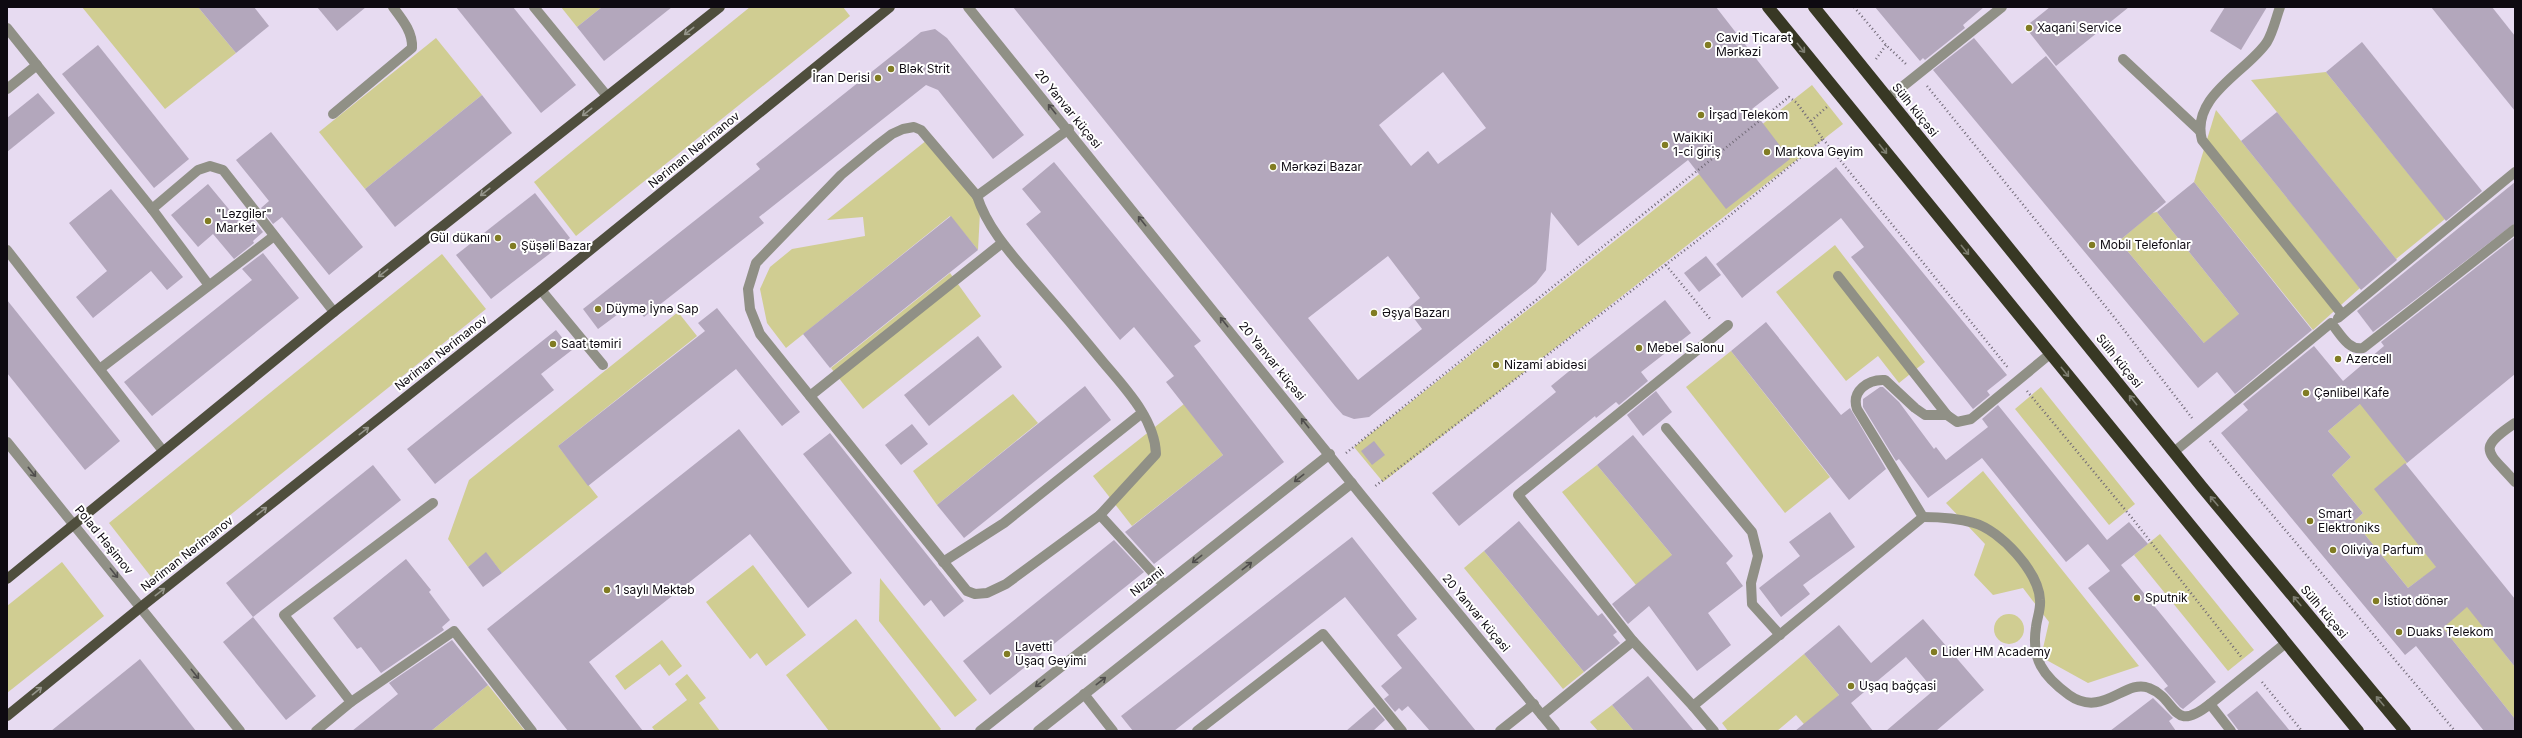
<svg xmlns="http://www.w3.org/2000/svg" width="2522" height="738" viewBox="0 0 2522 738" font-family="Inter,sans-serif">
<rect width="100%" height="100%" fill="#e7dbf1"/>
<g fill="#d0cd92">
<path d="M 82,7 L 198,7 L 236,53 L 165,109 Z"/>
<path d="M 561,7 L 602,7 L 577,27 Z"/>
<path d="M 750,7 L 843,7 L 850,16 L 576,236 L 534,182 Z"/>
<path d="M 436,38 L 482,95 L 365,189 L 319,132 Z"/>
<path d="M 2326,72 L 2445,219 L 2396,259 L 2251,80 Z"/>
<path d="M 1812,85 L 1843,124 L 1383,482 L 1354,447 Z"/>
<path d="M 2216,110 L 2360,288 L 2313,330 L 2194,182 Z"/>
<path d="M 932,136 L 981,193 L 978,250 L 950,216 L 786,348 L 767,323 L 760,289 L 770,267 L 792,249 L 865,236 L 863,217 L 827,220 Z"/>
<path d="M 2157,212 L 2276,360 L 2204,343 L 2119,241 L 2152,213 Z"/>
<path d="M 1835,245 L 1925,362 L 1899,383 L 1878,356 L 1846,381 L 1776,292 Z"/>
<path d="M 442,254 L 486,309 L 152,578 L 109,523 Z"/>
<path d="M 950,273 L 981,316 L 863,409 L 831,368 Z"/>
<path d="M 678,312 L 697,336 L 558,446 L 598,497 L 502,573 L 486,553 L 468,567 L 448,539 L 469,480 Z"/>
<path d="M 1731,351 L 1830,477 L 1785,513 L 1686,387 Z"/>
<path d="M 2041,387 L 2135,504 L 2109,525 L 2015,409 Z"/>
<path d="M 1013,394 L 1038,423 L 937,505 L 913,471 Z"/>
<path d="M 2361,403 L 2407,463 L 2375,489 L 2515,667 L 2515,719 L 2443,628 L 2423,577 L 2408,588 L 2354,521 L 2363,513 L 2332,475 L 2351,457 L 2328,431 Z"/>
<path d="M 1184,404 L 1223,455 L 1132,526 L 1093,476 Z"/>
<path d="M 1597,465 L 1687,573 L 1636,585 L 1562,492 Z"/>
<path d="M 1983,471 L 2139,666 L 2088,683 L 2041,657 L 2049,622 L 2023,588 L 1993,595 L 1974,575 L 1985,544 L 1946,503 Z"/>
<path d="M 2160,534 L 2254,650 L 2228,671 L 2134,555 Z"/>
<path d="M 1484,551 L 1584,672 L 1563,689 L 1464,568 Z"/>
<path d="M 62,562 L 104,616 L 7,693 L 7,606 Z"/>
<path d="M 753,565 L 806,635 L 766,666 L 757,653 L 750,659 L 706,602 Z"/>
<path d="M 880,578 L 977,700 L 955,717 L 879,621 Z"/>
<circle cx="2009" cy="629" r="15"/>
<path d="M 856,619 L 941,729 L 939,731 L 829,731 L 786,675 Z"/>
<path d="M 662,640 L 682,666 L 669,676 L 660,664 L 625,690 L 615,676 Z"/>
<path d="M 1804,654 L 1839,695 L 1810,731 L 1796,715 L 1777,731 L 1728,731 L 1722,723 Z"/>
<path d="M 687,674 L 706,698 L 699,703 L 720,731 L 655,731 L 652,727 L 687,700 L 675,684 Z"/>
<path d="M 488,685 L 525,731 L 431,731 Z"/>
<path d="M 1612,705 L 1634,731 L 1598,731 L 1590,722 Z"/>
</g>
<g fill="#b3a7bc" fill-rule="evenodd">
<path d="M 198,7 L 254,7 L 269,26 L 236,53 Z"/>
<path d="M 317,7 L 366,7 L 337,31 Z"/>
<path d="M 456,7 L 513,7 L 576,85 L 541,113 Z"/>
<path d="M 602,7 L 672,7 L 604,61 L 577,27 Z"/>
<path d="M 1013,7 L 1716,7 L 1779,88 L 1752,109 L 1790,159 L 1726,209 L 1688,160 L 1578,246 L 1551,212 L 1546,270 L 1536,283 L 1369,417 L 1354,419 L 1343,415 L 1335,406 ZM 1443,72 L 1486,128 L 1438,164 L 1428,151 L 1411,166 L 1379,125 ZM 1388,256 L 1420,298 L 1407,309 L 1422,329 L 1358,380 L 1308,318 Z"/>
<path d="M 1875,7 L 1984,7 L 1963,25 L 1965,28 L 1925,60 L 1923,58 L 1920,61 Z"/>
<path d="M 2050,7 L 2129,7 L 2056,66 L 2025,27 Z"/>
<path d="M 2225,7 L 2267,7 L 2241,50 L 2210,31 Z"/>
<path d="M 2431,7 L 2492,7 L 2515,36 L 2515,111 Z"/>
<path d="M 935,29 L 947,38 L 1024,135 L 993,159 L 938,90 L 926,85 L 759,217 L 764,223 L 644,317 L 633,303 L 598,329 L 583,309 L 760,169 L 756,164 L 904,46 L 921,32 Z"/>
<path d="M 1974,38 L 2012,84 L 2046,56 L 2166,202 L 2119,241 L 2204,343 L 2239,314 L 2157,212 L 2194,182 L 2312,330 L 2235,394 L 2217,372 L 2198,388 L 1933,70 Z"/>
<path d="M 2362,42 L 2482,191 L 2446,221 L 2326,72 Z"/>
<path d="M 98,45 L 189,159 L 154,188 L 62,74 Z"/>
<path d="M 38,93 L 55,113 L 7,152 L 7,118 Z"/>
<path d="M 482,95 L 512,133 L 395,227 L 365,189 Z"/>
<path d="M 2277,112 L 2397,260 L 2361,290 L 2241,141 Z"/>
<path d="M 271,132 L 363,247 L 329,275 L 282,217 L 273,224 L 261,208 L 269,201 L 236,160 Z"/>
<path d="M 1054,162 L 1201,341 L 1194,346 L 1284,462 L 1154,564 L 1125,532 L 1223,455 L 1166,382 L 1174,376 L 1134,327 L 1120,340 L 1026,224 L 1041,212 L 1022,189 Z"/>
<path d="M 1836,167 L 2007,375 L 1987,391 L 1990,395 L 1973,409 L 1851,257 L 1864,247 L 1841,218 L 1742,298 L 1716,264 Z"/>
<path d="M 2515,182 L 2515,223 L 2373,332 L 2357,311 Z"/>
<path d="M 208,184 L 242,225 L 251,217 L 263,232 L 253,241 L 254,243 L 234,259 L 213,234 L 198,247 L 171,215 Z"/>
<path d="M 111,189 L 183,277 L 167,290 L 151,271 L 93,318 L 76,297 L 107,271 L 69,223 Z"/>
<path d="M 535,193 L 570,238 L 491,299 L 456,255 Z"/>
<path d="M 951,216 L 978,250 L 830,368 L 803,334 Z"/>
<path d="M 2515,237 L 2515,374 L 2407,463 L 2360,404 L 2328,431 L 2351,457 L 2332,475 L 2363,513 L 2354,521 L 2408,588 L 2436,567 L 2374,489 L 2405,463 L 2515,599 L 2515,667 L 2467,607 L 2443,628 L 2515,719 L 2515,731 L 2484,731 L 2416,646 L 2405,655 L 2221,433 L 2248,410 L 2243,404 L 2314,346 L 2343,381 L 2384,346 L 2381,342 Z"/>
<path d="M 263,253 L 299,298 L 152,416 L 124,382 L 252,280 L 242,269 Z"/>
<path d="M 1706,256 L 1721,275 L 1699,292 L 1684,273 Z"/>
<path d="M 7,300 L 120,441 L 85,470 L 7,373 Z"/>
<path d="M 1665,300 L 1691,333 L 1641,372 L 1648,381 L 1619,405 L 1616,402 L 1596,418 L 1595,416 L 1459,526 L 1432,493 L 1556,392 L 1551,386 L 1579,363 L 1581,366 Z"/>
<path d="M 717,308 L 800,412 L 782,426 L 736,369 L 588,486 L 558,446 L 705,331 L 698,323 Z"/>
<path d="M 1766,322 L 1841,415 L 1850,408 L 1886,469 L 1849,500 L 1731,351 Z"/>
<path d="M 556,330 L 572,350 L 541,374 L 554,390 L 435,484 L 407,449 Z"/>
<path d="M 978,336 L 1002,367 L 929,426 L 904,395 Z"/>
<path d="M 1085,386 L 1111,420 L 964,538 L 937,505 Z"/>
<path d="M 1880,387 L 1883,387 L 1899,402 L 1934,449 L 1936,447 L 1946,460 L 1988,427 L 1982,419 L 1998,405 L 2107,540 L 2129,522 L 2148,544 L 2121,565 L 2216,682 L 2183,709 L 2180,707 L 2164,689 L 2168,686 L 2088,588 L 2110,571 L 2088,544 L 2066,562 L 1982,458 L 1928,498 L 1899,459 L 1896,461 L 1863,407 L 1863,399 Z"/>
<path d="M 1656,391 L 1672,412 L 1643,436 L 1627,415 Z"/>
<path d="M 912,424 L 928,444 L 901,465 L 885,445 Z"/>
<path d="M 739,429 L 852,573 L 808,608 L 750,534 L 589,662 L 643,731 L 568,731 L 487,629 Z"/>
<path d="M 830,433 L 964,601 L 944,617 L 931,600 L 924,606 L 803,454 Z"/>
<path d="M 1633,435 L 1733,556 L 1726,563 L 1743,586 L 1708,613 L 1731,645 L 1697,671 L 1649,606 L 1628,624 L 1612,604 L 1672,555 L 1597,465 Z"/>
<path d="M 1374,441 L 1385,455 L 1372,465 L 1361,451 Z"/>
<path d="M 373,465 L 401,500 L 253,617 L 226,583 Z"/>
<path d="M 1830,512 L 1855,547 L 1803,585 L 1810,594 L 1781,617 L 1759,588 L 1800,556 L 1789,542 Z"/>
<path d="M 1519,521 L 1598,616 L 1602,613 L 1617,632 L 1613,635 L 1620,643 L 1584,672 L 1484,551 Z"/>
<path d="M 1352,537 L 1417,619 L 1397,635 L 1476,731 L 1430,731 L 1408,706 L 1402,711 L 1399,708 L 1395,712 L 1384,699 L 1389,695 L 1381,686 L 1402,668 L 1345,597 L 1174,731 L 1133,731 L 1121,716 Z"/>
<path d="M 1114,540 L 1144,572 L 990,695 L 963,661 Z"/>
<path d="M 486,552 L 502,573 L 483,587 L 468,567 Z"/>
<path d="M 406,559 L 431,590 L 429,592 L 450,620 L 442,627 L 444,630 L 381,673 L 361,647 L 357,649 L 333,618 Z"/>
<path d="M 253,617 L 316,696 L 286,720 L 223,642 Z"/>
<path d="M 1923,619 L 1984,690 L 1936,731 L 1886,731 L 1934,690 L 1906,657 L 1851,703 L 1873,731 L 1795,731 L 1839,695 L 1804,654 L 1839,625 L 1871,663 Z"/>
<path d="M 452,640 L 488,685 L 431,731 L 352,731 L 398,694 L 389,683 Z"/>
<path d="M 140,659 L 196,731 L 51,731 Z"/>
<path d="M 1648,676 L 1694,731 L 1634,731 L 1612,705 Z"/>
<path d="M 2257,691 L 2290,731 L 2239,731 L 2227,715 Z"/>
<path d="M 2153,698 L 2173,718 L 2169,721 L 2176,731 L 2110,731 Z"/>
<path d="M 1374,707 L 1385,720 L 1373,731 L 1346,731 Z"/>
</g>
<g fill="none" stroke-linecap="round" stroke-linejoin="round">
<g stroke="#706976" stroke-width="2.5" stroke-dasharray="1 3" stroke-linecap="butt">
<path d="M 1854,7 L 1886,45 L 1907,65"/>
<path d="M 1876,59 L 1886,45"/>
<path d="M 1927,86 L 2114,317 L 2192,418"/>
<path d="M 1811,121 L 1828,106"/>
<path d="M 1823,139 L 2009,369"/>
<path d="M 1666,265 L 1711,320"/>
<path d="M 2027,391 L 2132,518 L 2242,658"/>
<path d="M 2210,441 L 2455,731"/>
<path d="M 1346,453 L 1789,97 L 1797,103 L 1823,139 L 1723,221 L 1374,487"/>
<path d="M 2262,682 L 2302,731"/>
</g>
<g stroke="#909086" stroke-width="10">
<path d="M 534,7 L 607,96"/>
<path d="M 968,7 L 1362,496 L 1555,731"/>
<path d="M 2280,7 C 2276,18 2273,32 2267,42 C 2248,71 2190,96 2202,140 L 2342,314"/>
<path d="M 7,28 L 152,209 L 198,170 L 210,166 L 223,170 L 334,312"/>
<path d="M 2123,59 L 2200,131"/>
<path d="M 7,89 L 37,65"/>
<path d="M 1887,99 L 2002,7"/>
<path d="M 333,114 L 412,48 C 413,32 402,19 393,7"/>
<path d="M 1069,129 L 977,196 C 988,230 1013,256 1036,283 C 1059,309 1081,335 1103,362 C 1125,388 1155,419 1156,454 L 1100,515 L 1164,585"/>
<path d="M 977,196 L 921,130 L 914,127 L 903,129 L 892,134 L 875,147 L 841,175 L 756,263 L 748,289 L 750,309 L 760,334 L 967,591 L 975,594 L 987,593 L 1006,584 L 1100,515"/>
<path d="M 152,209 L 208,284"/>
<path d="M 7,250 L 163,451"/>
<path d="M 1838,276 L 1947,415 L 1957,422 L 1971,419 L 2050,354"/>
<path d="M 541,290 L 603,365"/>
<path d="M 2338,318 L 2515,172"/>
<path d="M 101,368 L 274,236"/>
<path d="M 810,396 L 1002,243"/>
<path d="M 2515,423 C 2475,450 2488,451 2515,482"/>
<path d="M 1666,428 L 1752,532 L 1758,556 L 1751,583 L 1752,604 L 1780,635"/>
<path d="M 7,442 L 240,731"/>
<path d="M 2175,451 L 2331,323 C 2340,333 2348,351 2363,348 L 2515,229"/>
<path d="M 1923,517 C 1940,517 1957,518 1974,523 C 2000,530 2039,572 2040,600 C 2041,609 2037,618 2036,627 C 2031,659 2043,676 2069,695 C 2103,719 2125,678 2149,688 C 2178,699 2171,735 2210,704"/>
<path d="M 943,562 L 1004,523 L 1142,413"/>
<path d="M 1633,641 L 1518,495 L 1728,325"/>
<path d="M 1084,694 L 1113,731"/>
<path d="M 351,702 L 454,631 L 532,731"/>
<path d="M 1693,706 L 1714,731"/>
<path d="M 1542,715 L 1633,641 L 1693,706 L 1923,517 L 1857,409 C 1851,391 1868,379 1885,380 L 1915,408 L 1925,415 L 1947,415"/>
<path d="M 316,731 L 351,702 L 284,615 L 433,503"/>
<path d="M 980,731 L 1330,454"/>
<path d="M 1038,731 L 1352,483"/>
<path d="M 1197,731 L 1323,634 L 1402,731"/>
<path d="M 1500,731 L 1534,704"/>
<path d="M 2231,731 L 2210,704 L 2286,643"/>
</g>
<g stroke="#4f4e3d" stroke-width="10">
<path d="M 7,579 L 334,312 L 720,7"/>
<path d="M 7,716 L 141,607 L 541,290 L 890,7"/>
</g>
<g stroke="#383824" stroke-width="12">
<path d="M 1768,7 L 2358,731"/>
<path d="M 1814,7 L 2202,487 L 2405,731"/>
</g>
</g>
<defs><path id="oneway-shaft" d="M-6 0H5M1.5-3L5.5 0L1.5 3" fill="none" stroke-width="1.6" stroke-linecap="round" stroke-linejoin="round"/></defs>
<g stroke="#95958b">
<use href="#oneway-shaft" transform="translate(689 31) rotate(142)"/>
<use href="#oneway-shaft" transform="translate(587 112) rotate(142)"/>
<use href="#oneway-shaft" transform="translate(485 192) rotate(142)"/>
<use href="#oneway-shaft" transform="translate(383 273) rotate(142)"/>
<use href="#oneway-shaft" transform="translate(364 431) rotate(-38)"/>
<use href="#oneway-shaft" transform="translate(262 511) rotate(-38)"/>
<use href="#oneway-shaft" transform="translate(160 592) rotate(-38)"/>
<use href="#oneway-shaft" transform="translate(37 691) rotate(-39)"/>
</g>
<g stroke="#7e7e71">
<use href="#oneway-shaft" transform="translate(1801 48) rotate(51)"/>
<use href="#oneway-shaft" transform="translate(1883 149) rotate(51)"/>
<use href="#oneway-shaft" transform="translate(1965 250) rotate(51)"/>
<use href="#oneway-shaft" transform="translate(2065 372) rotate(51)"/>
<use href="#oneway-shaft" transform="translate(2133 400) rotate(-129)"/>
<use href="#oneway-shaft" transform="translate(2214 501) rotate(-130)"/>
<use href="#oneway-shaft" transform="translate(2297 601) rotate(-130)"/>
<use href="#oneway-shaft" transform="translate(2380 701) rotate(-130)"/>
</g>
<g stroke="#4f4d4c">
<use href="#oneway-shaft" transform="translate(1052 109) rotate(-129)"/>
<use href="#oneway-shaft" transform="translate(1142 221) rotate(-129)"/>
<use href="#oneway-shaft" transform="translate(1224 322) rotate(-129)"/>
<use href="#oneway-shaft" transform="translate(1305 423) rotate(-129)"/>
<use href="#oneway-shaft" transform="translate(32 472) rotate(51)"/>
<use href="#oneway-shaft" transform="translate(1299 478) rotate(142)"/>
<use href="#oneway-shaft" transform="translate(1197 559) rotate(142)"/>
<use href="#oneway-shaft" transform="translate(1247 566) rotate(-38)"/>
<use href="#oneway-shaft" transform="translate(114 573) rotate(51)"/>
<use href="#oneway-shaft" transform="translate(195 674) rotate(51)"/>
<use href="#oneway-shaft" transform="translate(1101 681) rotate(-38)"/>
<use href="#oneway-shaft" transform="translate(1040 683) rotate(142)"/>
</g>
<g fill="#817c23" stroke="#fff" stroke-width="1.5">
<circle cx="2029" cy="28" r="4"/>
<circle cx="1708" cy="45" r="4"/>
<circle cx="891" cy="69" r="4"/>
<circle cx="878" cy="78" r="4"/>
<circle cx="1701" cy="115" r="4"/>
<circle cx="1665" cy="145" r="4"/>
<circle cx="1767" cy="152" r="4"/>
<circle cx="1273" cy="167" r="4"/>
<circle cx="208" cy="221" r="4"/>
<circle cx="498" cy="238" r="4"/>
<circle cx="2092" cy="245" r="4"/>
<circle cx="513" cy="246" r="4"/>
<circle cx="598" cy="309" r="4"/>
<circle cx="1374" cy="313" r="4"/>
<circle cx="553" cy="344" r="4"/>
<circle cx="1639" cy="348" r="4"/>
<circle cx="2338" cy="359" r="4"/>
<circle cx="1496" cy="365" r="4"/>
<circle cx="2306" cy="393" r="4"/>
<circle cx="2310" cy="521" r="4"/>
<circle cx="2333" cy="550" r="4"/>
<circle cx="607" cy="590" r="4"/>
<circle cx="2137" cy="598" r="4"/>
<circle cx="2376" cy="601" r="4"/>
<circle cx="2399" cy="632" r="4"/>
<circle cx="1934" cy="652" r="4"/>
<circle cx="1007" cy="654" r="4"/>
<circle cx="1851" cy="686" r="4"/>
</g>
<g text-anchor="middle" stroke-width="4" stroke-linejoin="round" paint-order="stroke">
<g font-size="12" fill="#0e0a11" stroke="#fff" text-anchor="start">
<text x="2037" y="32">Xaqani Service</text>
<text x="1716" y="42">Cavid Ticarət<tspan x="1716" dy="14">Mərkəzi</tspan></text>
<text x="899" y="73">Blək Strit</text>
<text x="870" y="82" text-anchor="end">İran Derisi</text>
<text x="1709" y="119">İrşad Telekom</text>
<text x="1673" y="142">Waikiki<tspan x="1673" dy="14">1-ci giriş</tspan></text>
<text x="1775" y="156">Markova Geyim</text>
<text x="1281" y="171">Mərkəzi Bazar</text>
<text x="216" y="218">"Ləzgilər"<tspan x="216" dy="14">Market</tspan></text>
<text x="490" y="242" text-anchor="end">Gül dükanı</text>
<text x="2100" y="249">Mobil Telefonlar</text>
<text x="521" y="250">Şüşəli Bazar</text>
<text x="606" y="313">Düymə İynə Sap</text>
<text x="1382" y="317">Əşya Bazarı</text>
<text x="561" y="348">Saat təmiri</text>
<text x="1647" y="352">Mebel Salonu</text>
<text x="2346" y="363">Azercell</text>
<text x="1504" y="369">Nizami abidәsi</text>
<text x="2314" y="397">Çənlibel Kafe</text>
<text x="2318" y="518">Smart<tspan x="2318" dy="14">Elektroniks</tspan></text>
<text x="2341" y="554">Oliviya Parfum</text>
<text x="615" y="594">1 saylı Məktəb</text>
<text x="2145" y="602">Sputnik</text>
<text x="2384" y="605">İstiot dönәr</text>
<text x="2407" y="636">Duaks Telekom</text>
<text x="1015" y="651">Lavetti<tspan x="1015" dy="14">Uşaq Geyimi</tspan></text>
<text x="1942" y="656">Lider HM Academy</text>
<text x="1859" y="690">Uşaq bağçasi</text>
</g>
<g font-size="12" fill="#0e0a11" stroke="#fff">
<text transform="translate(1068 109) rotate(51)" y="4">20 Yanvar küçəsi</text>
<text transform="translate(1915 110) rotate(51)" y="4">Sülh küçəsi</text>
<text transform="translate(694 150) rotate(-39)" y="4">Nəriman Nərimanov</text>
<text transform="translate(441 353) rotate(-38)" y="4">Nəriman Nərimanov</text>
<text transform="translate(1272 361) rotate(51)" y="4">20 Yanvar küçəsi</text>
<text transform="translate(2119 361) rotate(51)" y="4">Sülh küçəsi</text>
<text transform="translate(104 540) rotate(51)" y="4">Polad Həşimov</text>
<text transform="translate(187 554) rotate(-38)" y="4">Nəriman Nərimanov</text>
<text transform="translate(1147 582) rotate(-38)" y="4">Nizami</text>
<text transform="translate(2324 612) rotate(50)" y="4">Sülh küçəsi</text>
<text transform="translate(1476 613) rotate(50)" y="4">20 Yanvar küçəsi</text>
</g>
</g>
<rect width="2522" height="738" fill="none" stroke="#0e0a11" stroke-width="16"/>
</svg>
